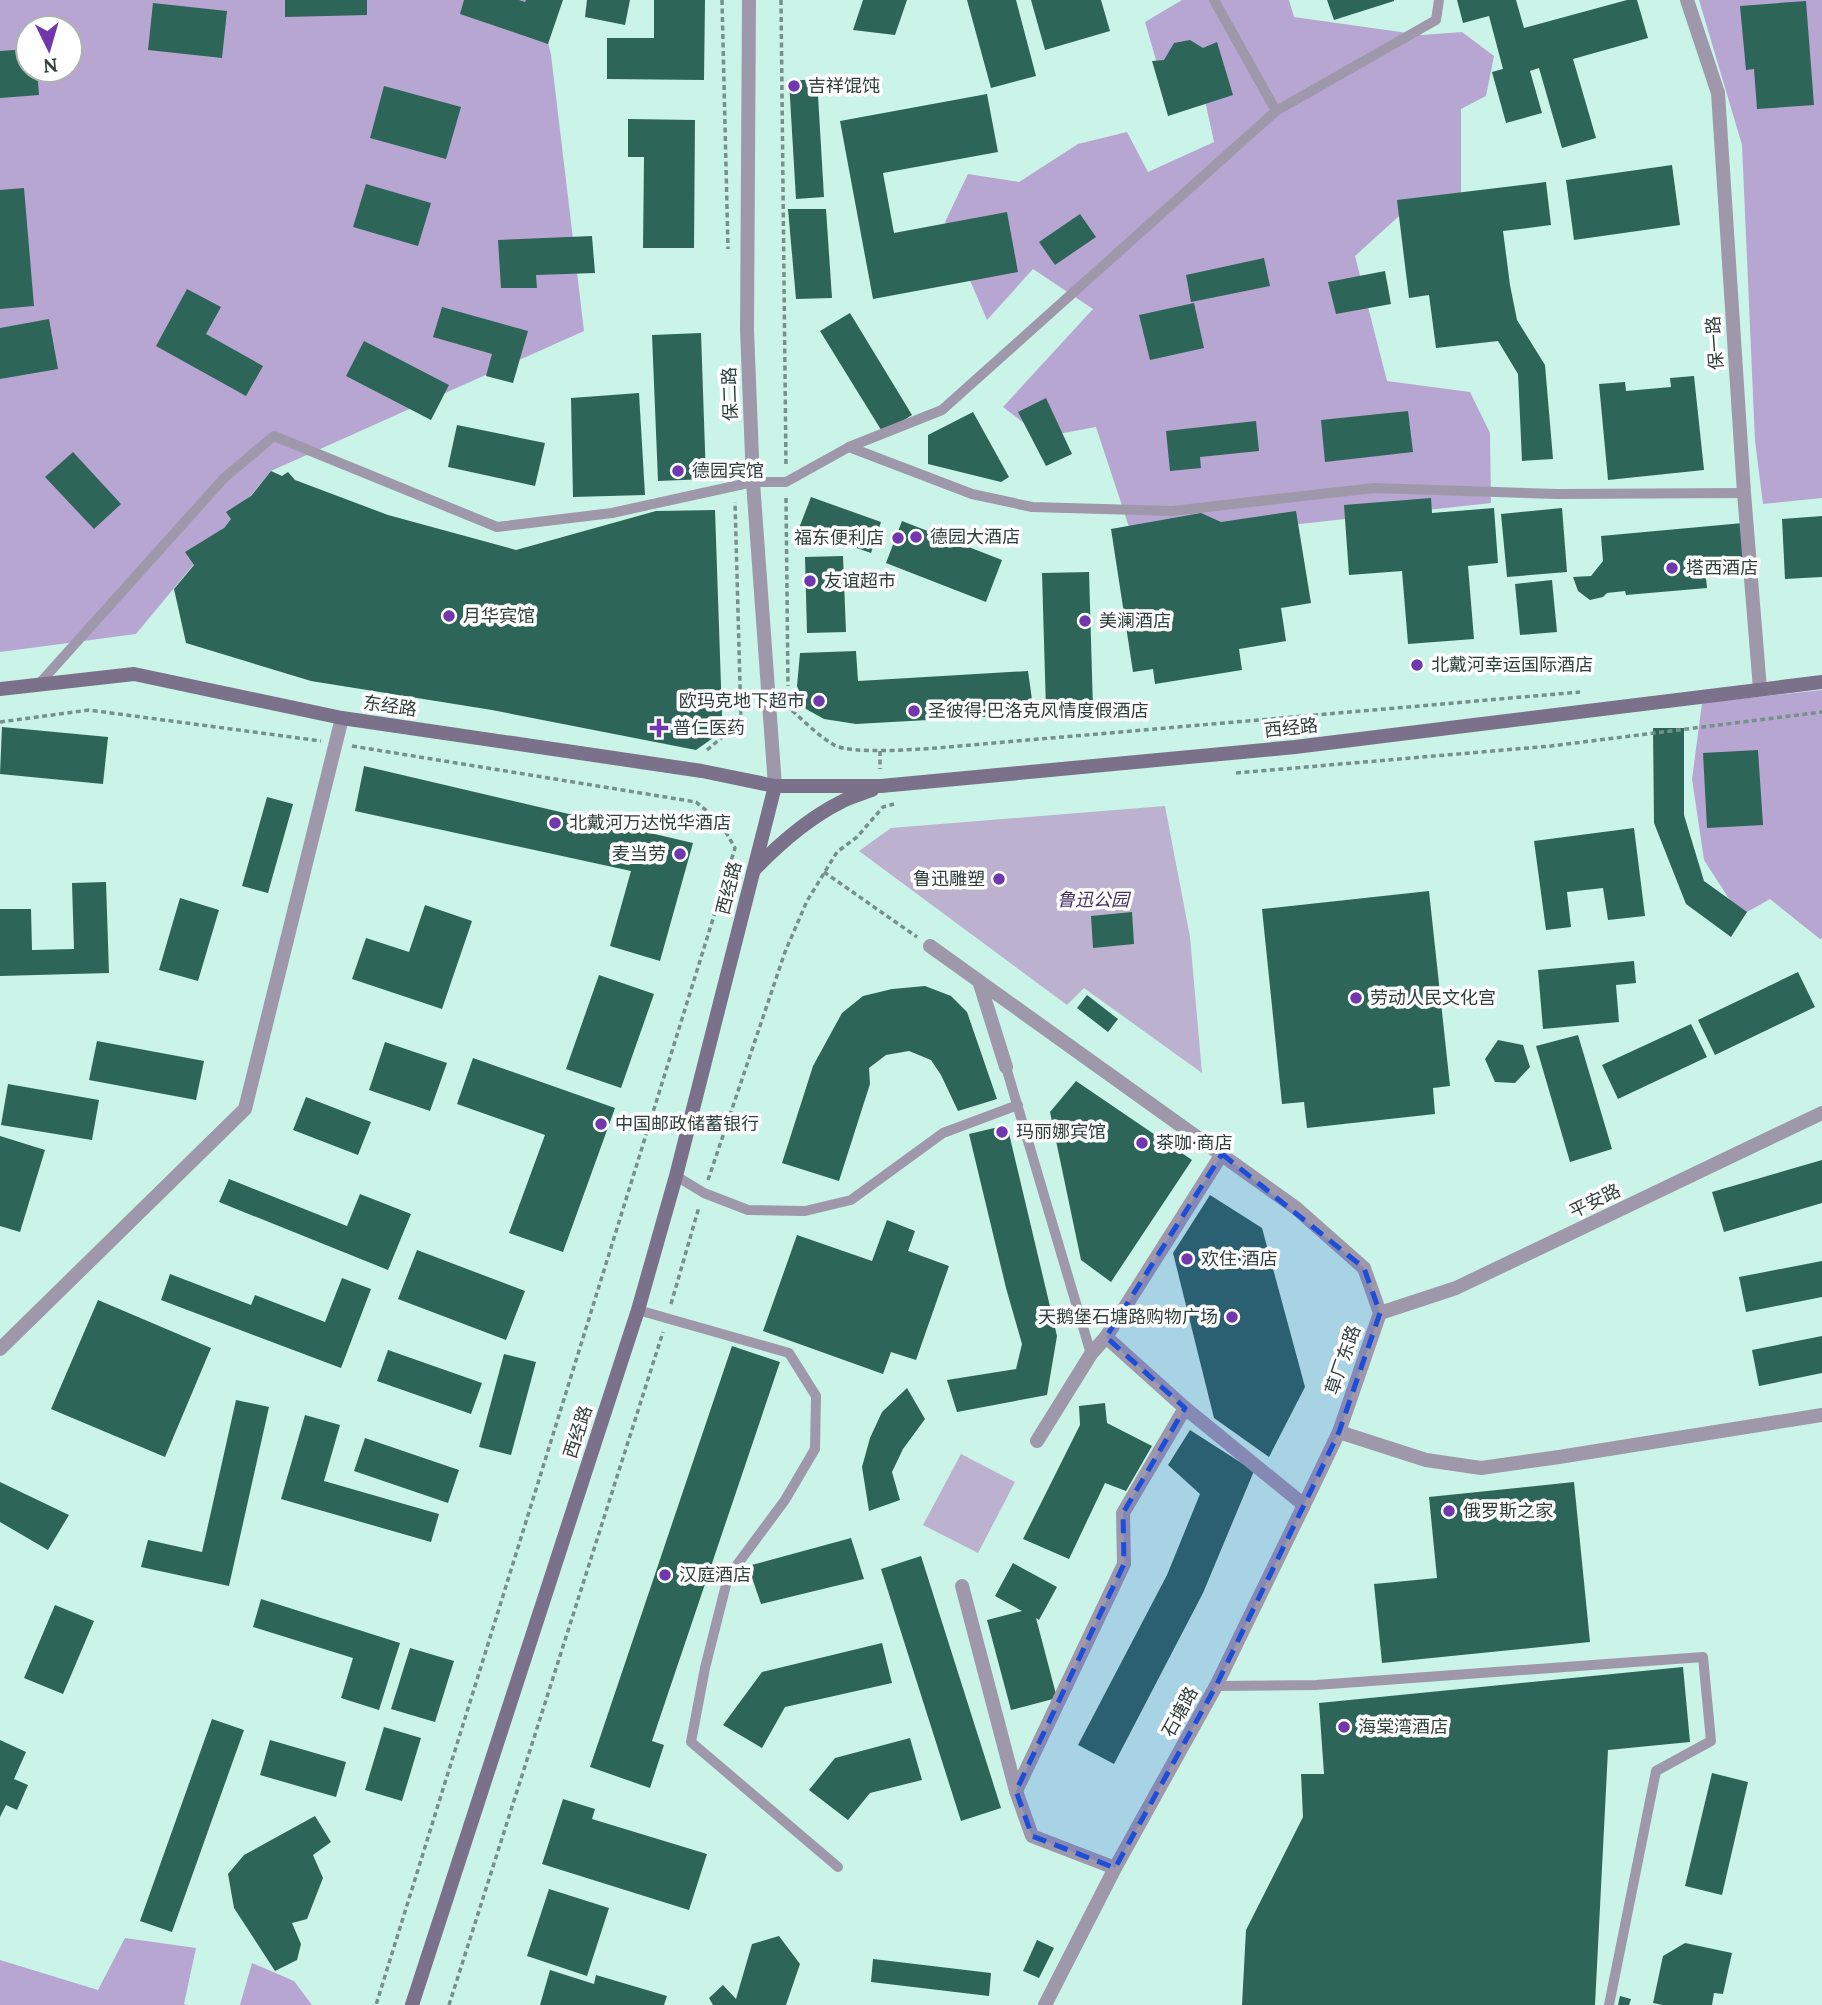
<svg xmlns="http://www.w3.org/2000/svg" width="1822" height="2005" viewBox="0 0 1822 2005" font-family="Lora,'Noto Sans SC',serif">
<rect width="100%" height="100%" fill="#cbf4e9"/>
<g fill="#bcb1cf">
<path d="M 1165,806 L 1190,937 L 1202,1073 L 1084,988 L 1067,1005 L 859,851 L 891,828 Z"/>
<path d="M 961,1454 L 1015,1482 L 978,1553 L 923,1525 Z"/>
</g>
<g fill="#b7a6d1" fill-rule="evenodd">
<path d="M 0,0 L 538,0 L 551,55 L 584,331 L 271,471 L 136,634 L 0,652 ZM 28,28 L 70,28 L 70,70 L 28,70 Z"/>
<path d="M 1182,0 L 1289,0 L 1294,17 L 1422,35 L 1462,32 L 1494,56 L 1486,96 L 1461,109 L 1461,193 L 1398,217 L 1355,256 L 1387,381 L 1470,392 L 1490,433 L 1491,503 L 1235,531 L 1131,533 L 1096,427 L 1042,437 L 1003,407 L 1093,309 L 1033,269 L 987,320 L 945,222 L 968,174 L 1019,182 L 1078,144 L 1127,132 L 1148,172 L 1214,142 L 1201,82 L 1158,67 L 1145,22 Z"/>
<path d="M 1699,0 L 1822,0 L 1822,498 L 1763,504 L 1755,441 L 1742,145 Z"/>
<path d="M 1822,690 L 1822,938 L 1820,939 L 1770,899 L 1740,916 L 1704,860 L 1692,779 L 1702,703 Z"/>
<path d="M 125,1938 L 196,1948 L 184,2004 L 187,2005 L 0,2005 L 0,1960 L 98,1990 Z"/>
<path d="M 252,1963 L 294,1981 L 312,2005 L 240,2005 Z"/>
</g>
<g fill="#2e6559">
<path d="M 285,0 L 367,0 L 367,15 L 285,17 Z"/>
<path d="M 464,0 L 519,0 L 525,2 L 526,0 L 563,0 L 548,44 L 460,14 Z"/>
<path d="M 587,0 L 630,0 L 625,25 L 585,17 Z"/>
<path d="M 654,0 L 705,0 L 704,80 L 607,79 L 607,38 L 654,38 Z"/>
<path d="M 863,0 L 907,0 L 895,35 L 853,30 Z"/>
<path d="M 967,0 L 1016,0 L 1036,76 L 991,88 Z"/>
<path d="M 1031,0 L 1101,0 L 1110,31 L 1045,50 Z"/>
<path d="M 1327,0 L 1394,0 L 1394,1 L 1334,20 Z"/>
<path d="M 1457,0 L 1516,0 L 1524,28 L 1627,0 L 1637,0 L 1648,38 L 1573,59 L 1596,138 L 1562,148 L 1539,68 L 1530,71 L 1542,113 L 1506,123 L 1492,72 L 1503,69 L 1489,16 L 1463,23 Z"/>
<path d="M 1806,1 L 1814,105 L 1757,109 L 1754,69 L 1746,70 L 1740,6 Z"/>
<path d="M 153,3 L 227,11 L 222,58 L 148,50 Z"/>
<path d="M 1190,40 L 1203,48 L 1217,42 L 1233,95 L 1168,116 L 1152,61 L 1164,60 L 1174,43 Z"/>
<path d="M 28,49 L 28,70 L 37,70 L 39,95 L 0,98 L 0,51 Z"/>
<path d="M 817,79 L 824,197 L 796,199 L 789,81 Z"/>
<path d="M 384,86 L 461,107 L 446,159 L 370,138 Z"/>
<path d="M 987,94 L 998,152 L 883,173 L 894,233 L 1007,212 L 1018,272 L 873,299 L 840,121 Z"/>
<path d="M 628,119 L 695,120 L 694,248 L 643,248 L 644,157 L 628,157 Z"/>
<path d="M 1672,165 L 1680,225 L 1574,240 L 1566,180 Z"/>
<path d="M 1546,182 L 1551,225 L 1503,231 L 1510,285 L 1517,320 L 1545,365 L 1553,459 L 1522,461 L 1518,374 L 1498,341 L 1436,348 L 1429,295 L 1409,298 L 1397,200 Z"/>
<path d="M 366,184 L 431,203 L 418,246 L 353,227 Z"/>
<path d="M 24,188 L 34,306 L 0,309 L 0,190 Z"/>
<path d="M 788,209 L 826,209 L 832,298 L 796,299 Z"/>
<path d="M 1080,214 L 1096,237 L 1055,265 L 1039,242 Z"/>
<path d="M 592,236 L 595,273 L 536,275 L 537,288 L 501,288 L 498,240 Z"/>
<path d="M 1264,258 L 1270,286 L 1191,302 L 1186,275 Z"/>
<path d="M 1385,271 L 1391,304 L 1336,314 L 1328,282 Z"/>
<path d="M 187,289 L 221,307 L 206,334 L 263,366 L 246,396 L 156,346 Z"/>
<path d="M 1194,303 L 1204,348 L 1150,360 L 1139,315 Z"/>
<path d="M 442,307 L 528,331 L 513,383 L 486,376 L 492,354 L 433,337 Z"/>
<path d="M 850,313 L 912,415 L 883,433 L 820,331 Z"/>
<path d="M 49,319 L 58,369 L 0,379 L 0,328 Z"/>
<path d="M 701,333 L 706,479 L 658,481 L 652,335 Z"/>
<path d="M 364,341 L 449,385 L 431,420 L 346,376 Z"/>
<path d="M 1694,376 L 1704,470 L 1608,480 L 1599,384 L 1625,382 L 1626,391 L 1671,387 L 1670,378 Z"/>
<path d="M 639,393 L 645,495 L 573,497 L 571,398 Z"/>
<path d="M 1046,398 L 1072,454 L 1046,466 L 1018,412 Z"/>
<path d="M 1408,411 L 1413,452 L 1325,462 L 1321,420 Z"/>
<path d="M 973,412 L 1009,477 L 1001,482 L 928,464 L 928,435 Z"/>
<path d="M 1256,421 L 1259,451 L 1200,457 L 1201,468 L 1170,471 L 1166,431 Z"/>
<path d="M 457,425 L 545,443 L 535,486 L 448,467 Z"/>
<path d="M 73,452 L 121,504 L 94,529 L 45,477 Z"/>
<path d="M 271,471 L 282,476 L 288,472 L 295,480 L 388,515 L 516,550 L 656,511 L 715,510 L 722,715 L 713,738 L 696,750 L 492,710 L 311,681 L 186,643 L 174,589 L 194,565 L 185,552 L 224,528 L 231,519 L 226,512 L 251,496 Z"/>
<path d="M 811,497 L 881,522 L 871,553 L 799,528 Z"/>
<path d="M 1431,498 L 1432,513 L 1494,508 L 1498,563 L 1468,566 L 1474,639 L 1408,644 L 1402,571 L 1349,575 L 1344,505 Z"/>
<path d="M 1562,508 L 1567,572 L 1507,577 L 1501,514 Z"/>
<path d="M 1296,511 L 1311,603 L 1281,608 L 1286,641 L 1239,649 L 1242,670 L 1155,684 L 1153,669 L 1133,672 L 1111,529 L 1201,513 L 1221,522 Z"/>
<path d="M 1822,516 L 1822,577 L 1785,579 L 1782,519 Z"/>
<path d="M 902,521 L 1002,560 L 986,602 L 886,563 Z"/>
<path d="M 1743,523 L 1748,575 L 1706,578 L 1707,588 L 1626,595 L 1625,591 L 1607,593 L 1603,597 L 1590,600 L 1578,591 L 1573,577 L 1591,576 L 1603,561 L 1601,536 Z"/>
<path d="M 843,556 L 846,632 L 807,633 L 805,557 Z"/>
<path d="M 1089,572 L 1093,709 L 1046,710 L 1042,573 Z"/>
<path d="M 1552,580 L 1557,632 L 1520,635 L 1515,584 Z"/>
<path d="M 856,651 L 858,681 L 1028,671 L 1034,714 L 856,724 L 824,719 L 806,709 L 797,686 L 800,653 Z"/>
<path d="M 2,727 L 108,737 L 103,784 L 0,774 Z"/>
<path d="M 1653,728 L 1684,728 L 1684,815 L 1704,881 L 1747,912 L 1731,937 L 1686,904 L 1654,823 Z"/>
<path d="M 1758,750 L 1763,825 L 1707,828 L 1703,753 Z"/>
<path d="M 364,766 L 693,843 L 660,961 L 610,946 L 631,871 L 355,811 Z"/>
<path d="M 267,797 L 293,804 L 268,893 L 242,886 Z"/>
<path d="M 1634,828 L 1645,916 L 1608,920 L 1603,888 L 1567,892 L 1571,927 L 1546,930 L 1534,841 Z"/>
<path d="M 106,882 L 109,973 L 0,976 L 0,909 L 31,909 L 32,950 L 74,949 L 72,883 Z"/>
<path d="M 1429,891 L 1450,1086 L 1433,1088 L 1435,1114 L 1307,1128 L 1304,1102 L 1282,1104 L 1262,909 Z"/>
<path d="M 180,898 L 219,910 L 198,981 L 159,970 Z"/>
<path d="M 425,905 L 472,921 L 442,1009 L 352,979 L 366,938 L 409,952 Z"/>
<path d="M 1132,912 L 1134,944 L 1093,948 L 1091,916 Z"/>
<path d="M 1634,961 L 1636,983 L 1616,985 L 1619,1022 L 1543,1029 L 1538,970 Z"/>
<path d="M 1798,972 L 1815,1007 L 1715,1055 L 1698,1020 Z"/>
<path d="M 599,975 L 654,994 L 621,1088 L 566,1069 Z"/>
<path d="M 925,986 L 951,996 L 967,1012 L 997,1099 L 958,1111 L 941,1075 L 931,1060 L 909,1051 L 886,1055 L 869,1068 L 870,1084 L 839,1181 L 782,1163 L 813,1066 L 842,1013 L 863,996 L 892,989 Z"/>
<path d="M 1087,995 L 1118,1019 L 1108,1032 L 1077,1008 Z"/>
<path d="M 1691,1024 L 1707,1057 L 1618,1099 L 1602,1065 Z"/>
<path d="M 1578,1035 L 1612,1149 L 1570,1162 L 1536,1046 Z"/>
<path d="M 1498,1040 L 1523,1045 L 1530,1067 L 1515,1083 L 1495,1082 L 1485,1059 Z"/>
<path d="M 97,1041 L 204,1061 L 196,1100 L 89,1080 Z"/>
<path d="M 385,1042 L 447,1063 L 430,1111 L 369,1090 Z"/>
<path d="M 473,1058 L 615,1108 L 563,1252 L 509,1233 L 545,1135 L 457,1104 Z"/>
<path d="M 1076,1081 L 1192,1160 L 1111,1282 L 1081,1260 L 1050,1112 Z"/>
<path d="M 8,1084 L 99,1100 L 92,1140 L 1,1125 Z"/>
<path d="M 306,1097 L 371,1122 L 358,1155 L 293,1130 Z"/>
<path d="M 1007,1125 L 1057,1336 L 1047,1395 L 957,1412 L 947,1380 L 1016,1369 L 1022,1344 L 1006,1288 L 969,1134 Z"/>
<path d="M 0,1136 L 45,1150 L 20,1232 L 0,1226 Z"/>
<path d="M 1822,1160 L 1822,1203 L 1724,1232 L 1712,1192 Z"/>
<path d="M 229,1179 L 347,1226 L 360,1194 L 411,1214 L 388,1270 L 219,1202 Z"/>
<path d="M 1210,1195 L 1262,1228 L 1305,1387 L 1269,1457 L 1214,1418 L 1173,1253 Z"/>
<path d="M 887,1220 L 915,1231 L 908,1251 L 949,1266 L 916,1360 L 891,1352 L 883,1374 L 763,1331 L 797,1235 L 872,1261 Z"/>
<path d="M 417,1250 L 525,1291 L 506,1340 L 398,1299 Z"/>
<path d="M 1822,1261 L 1822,1297 L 1746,1312 L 1739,1277 Z"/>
<path d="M 170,1274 L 251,1305 L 255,1295 L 325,1322 L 342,1278 L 371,1289 L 341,1368 L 161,1300 Z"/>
<path d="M 98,1300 L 211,1348 L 165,1457 L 51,1409 Z"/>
<path d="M 1822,1336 L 1822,1373 L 1759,1386 L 1752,1350 Z"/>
<path d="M 732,1346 L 780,1362 L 652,1741 L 664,1745 L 650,1788 L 590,1767 Z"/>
<path d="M 388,1350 L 482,1383 L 471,1414 L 377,1381 Z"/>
<path d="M 504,1354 L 536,1362 L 511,1455 L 479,1447 Z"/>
<path d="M 907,1388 L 925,1419 L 903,1449 L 892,1472 L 900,1500 L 869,1511 L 862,1467 L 870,1438 L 882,1412 Z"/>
<path d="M 236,1400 L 269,1407 L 229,1586 L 141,1567 L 148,1540 L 202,1552 Z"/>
<path d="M 1105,1403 L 1107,1423 L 1152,1446 L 1126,1491 L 1105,1483 L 1069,1559 L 1023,1539 L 1080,1425 L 1079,1406 Z"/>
<path d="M 305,1415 L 340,1425 L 324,1481 L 439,1514 L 431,1542 L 281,1499 Z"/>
<path d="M 1190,1430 L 1254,1471 L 1203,1593 L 1114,1764 L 1078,1745 L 1167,1575 L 1200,1494 L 1168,1465 Z"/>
<path d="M 365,1438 L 459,1470 L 448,1503 L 354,1471 Z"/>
<path d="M 0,1482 L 69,1515 L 48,1550 L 0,1522 Z"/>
<path d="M 1574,1482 L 1590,1642 L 1382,1663 L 1374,1584 L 1437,1578 L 1429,1497 Z"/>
<path d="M 851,1538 L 864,1579 L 761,1604 L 748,1566 Z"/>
<path d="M 921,1556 L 1001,1808 L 961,1821 L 881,1569 Z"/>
<path d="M 1013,1563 L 1057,1587 L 1039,1620 L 1036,1618 L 1057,1698 L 1011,1710 L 987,1620 L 1022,1611 L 995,1596 Z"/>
<path d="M 261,1599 L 400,1643 L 379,1710 L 341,1698 L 353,1658 L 253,1627 Z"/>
<path d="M 55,1605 L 94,1621 L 63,1694 L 24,1678 Z"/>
<path d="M 882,1643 L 892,1683 L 785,1707 L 762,1748 L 723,1725 L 762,1672 Z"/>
<path d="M 410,1648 L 454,1661 L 435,1722 L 391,1709 Z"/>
<path d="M 1683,1667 L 1690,1742 L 1608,1750 L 1595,2005 L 1242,2005 L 1246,1930 L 1303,1817 L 1301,1774 L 1324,1774 L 1319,1703 Z"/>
<path d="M 212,1719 L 244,1730 L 172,1932 L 140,1921 Z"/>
<path d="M 384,1727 L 421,1738 L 402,1801 L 365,1790 Z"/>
<path d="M 910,1738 L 922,1780 L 870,1793 L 848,1820 L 809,1790 L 835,1758 Z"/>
<path d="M 0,1740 L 26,1752 L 14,1779 L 28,1785 L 17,1810 L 6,1805 L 0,1817 Z"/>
<path d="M 270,1740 L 346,1762 L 336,1797 L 260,1775 Z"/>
<path d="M 1712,1773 L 1748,1782 L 1722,1895 L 1685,1886 Z"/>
<path d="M 563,1799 L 595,1809 L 592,1819 L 707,1854 L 689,1910 L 542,1864 Z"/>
<path d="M 315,1816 L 331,1842 L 313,1855 L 323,1878 L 307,1919 L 292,1923 L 301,1944 L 297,1960 L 275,1971 L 234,1908 L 228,1874 L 244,1855 Z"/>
<path d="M 549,1889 L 609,1908 L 587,1976 L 527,1956 Z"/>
<path d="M 779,1936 L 800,1964 L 786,2005 L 713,2005 L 709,1998 L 723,1985 L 736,1999 L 752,1944 Z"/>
<path d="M 1037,1940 L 1054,1948 L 1039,1978 L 1023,1971 Z"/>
<path d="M 1685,1943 L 1732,1953 L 1723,1994 L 1714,1993 L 1712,2005 L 1663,2005 L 1653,2003 L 1663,1956 Z"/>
<path d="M 873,1959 L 991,1973 L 989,1996 L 871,1982 Z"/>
<path d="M 550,1970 L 594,1984 L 596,1975 L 667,1996 L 664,2005 L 540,2005 Z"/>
<path d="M 1620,1996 L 1631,1999 L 1629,2005 L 1618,2005 Z"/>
</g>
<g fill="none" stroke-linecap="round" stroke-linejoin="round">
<g stroke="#76918a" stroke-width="3.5" stroke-dasharray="5 3.5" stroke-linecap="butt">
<path d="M 722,0 L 728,249"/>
<path d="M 781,0 L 786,466"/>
<path d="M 786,498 L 788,686"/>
<path d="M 788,704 L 788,707 C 802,719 817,735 834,745 C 851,755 925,749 948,747 L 1580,692"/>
<path d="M 0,722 L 89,710 L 321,741"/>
<path d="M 352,746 L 696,802 L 720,822 L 735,848 L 376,2005"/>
<path d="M 707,750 L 741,721 L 735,502"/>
<path d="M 880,751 L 880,769"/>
<path d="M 1236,773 L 1551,746 L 1822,712"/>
<path d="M 824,872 L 917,937"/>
<path d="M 708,1180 L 785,952 L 807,901 L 837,852 L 857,837 L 883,807 L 894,804"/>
<path d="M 671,1304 L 699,1207"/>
<path d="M 449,2005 L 663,1332"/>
</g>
<g stroke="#9f98aa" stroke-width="10">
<path d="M 1214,0 L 1276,111"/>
<path d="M 849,447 L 972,494 L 1032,507 L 1172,511 L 1374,488 L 1557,494 L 1744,493"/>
<path d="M 39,684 L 224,478 L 274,436 L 497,527 L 612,513 L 753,482 L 786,482 L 849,447 L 942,410 L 1276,111 L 1436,20 L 1439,0"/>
<path d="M 1006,1067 L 1091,1354"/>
<path d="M 676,1176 L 704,1193 L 748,1210 L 805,1211 L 851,1200 L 943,1133 L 1018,1105"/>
<path d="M 638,1310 L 789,1353 L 816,1396 L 815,1449 L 785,1500 L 728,1577 L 705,1668 L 691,1742 L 838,1867"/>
<path d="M 1216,1686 L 1316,1685 L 1703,1657 L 1711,1741 L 1656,1771 L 1609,2005"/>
</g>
<g stroke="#9f98aa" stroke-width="14">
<path d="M 930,946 L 1296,1208 L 1364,1268 L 1380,1313 L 1339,1432 L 1304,1505 L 1216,1686 L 1115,1868 L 1045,2005"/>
<path d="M 980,984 L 1006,1067"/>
<path d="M 1185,1408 L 1304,1505"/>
<path d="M 1037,1441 L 1091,1354 L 1106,1337 L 1222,1154"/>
<path d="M 962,1586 L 1016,1791 L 1032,1836 L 1115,1868"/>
<path d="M 1016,1791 L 1124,1564 L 1123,1513 L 1185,1408 L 1106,1337"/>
</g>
<g stroke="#9f98aa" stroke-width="14">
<path d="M 1687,0 L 1718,93 L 1744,493 L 1760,689"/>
<path d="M 1380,1313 L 1456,1288 L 1822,1113"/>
<path d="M 0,1349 L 245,1109 L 342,718"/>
<path d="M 1339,1432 L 1426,1460 L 1481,1468 L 1559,1457 L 1822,1415"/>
</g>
<path stroke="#9f98aa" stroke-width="14" d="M 749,0 L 747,330 L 753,482 L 775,786"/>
<g stroke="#7b718b" stroke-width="14">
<path d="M 0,689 L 134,674 L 342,718 L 702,771 L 775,786 L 881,786 L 1295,747 L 1822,682"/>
<path d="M 754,870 C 778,845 809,818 841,802 C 850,797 861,794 872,790"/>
<path d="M 412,2005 L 638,1310 L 676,1176 L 775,786"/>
</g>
</g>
<path fill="#1d4ed8" fill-opacity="0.2" stroke="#1d4ed8" stroke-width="5" stroke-dasharray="14 9" stroke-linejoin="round" d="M 1222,1154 L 1364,1268 L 1380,1313 L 1339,1432 L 1304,1505 L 1216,1686 L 1115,1868 L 1032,1836 L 1016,1791 L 1124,1564 L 1123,1513 L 1185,1408 L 1106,1337 Z"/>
<g fill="#7137ad" stroke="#fff" stroke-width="2.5">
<circle cx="794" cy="86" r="7"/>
<circle cx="678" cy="471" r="7"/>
<circle cx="916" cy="537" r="7"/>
<circle cx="898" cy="538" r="7"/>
<circle cx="1672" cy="568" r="7"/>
<circle cx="810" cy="581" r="7"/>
<circle cx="449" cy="616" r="7"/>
<circle cx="1085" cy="621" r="7"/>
<circle cx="1417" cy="665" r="7"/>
<circle cx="819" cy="701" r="7"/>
<circle cx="914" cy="711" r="7"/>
<path d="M655.5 717.5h7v7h7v7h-7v7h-7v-7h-7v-7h7z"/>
<circle cx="555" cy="823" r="7"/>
<circle cx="680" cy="854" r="7"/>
<circle cx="999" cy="879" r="7"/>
<circle cx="1356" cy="998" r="7"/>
<circle cx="601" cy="1124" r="7"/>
<circle cx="1002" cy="1132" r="7"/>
<circle cx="1142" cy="1143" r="7"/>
<circle cx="1187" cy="1259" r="7"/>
<circle cx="1232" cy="1317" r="7"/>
<circle cx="1449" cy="1511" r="7"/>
<circle cx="665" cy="1575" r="7"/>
<circle cx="1344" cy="1727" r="7"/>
</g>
<g text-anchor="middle" stroke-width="7" stroke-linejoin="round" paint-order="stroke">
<g font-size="18" fill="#2f3f3b" stroke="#fff" text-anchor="start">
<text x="808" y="92">吉祥馄饨</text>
<text x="692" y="477">德园宾馆</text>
<text x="930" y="543">德园大酒店</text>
<text x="884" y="544" text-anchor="end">福东便利店</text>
<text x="1686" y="574">塔西酒店</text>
<text x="824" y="587">友谊超市</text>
<text x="463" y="622">月华宾馆</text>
<text x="1099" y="627">美澜酒店</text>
<text x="1431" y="671">北戴河幸运国际酒店</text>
<text x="805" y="707" text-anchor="end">欧玛克地下超市</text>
<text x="928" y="717">圣彼得·巴洛克风情度假酒店</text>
<text x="673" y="734">普仁医药</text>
<text x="569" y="829">北戴河万达悦华酒店</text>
<text x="666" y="860" text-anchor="end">麦当劳</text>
<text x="985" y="885" text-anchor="end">鲁迅雕塑</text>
<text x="1370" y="1004">劳动人民文化宫</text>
<text x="615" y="1130">中国邮政储蓄银行</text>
<text x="1016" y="1138">玛丽娜宾馆</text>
<text x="1156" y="1149">茶咖·商店</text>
<text x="1201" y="1265">欢住·酒店</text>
<text x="1218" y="1323" text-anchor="end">天鹅堡石塘路购物广场</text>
<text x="1463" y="1517">俄罗斯之家</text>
<text x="679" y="1581">汉庭酒店</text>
<text x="1358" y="1733">海棠湾酒店</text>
</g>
<g font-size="18" fill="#2f3f3b" stroke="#fff">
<text transform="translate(1715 343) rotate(-94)" y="6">保一路</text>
<text transform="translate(730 394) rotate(-92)" y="6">保二路</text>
<text transform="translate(390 706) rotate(8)" y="6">东经路</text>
<text transform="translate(1291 728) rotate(-6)" y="6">西经路</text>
<text transform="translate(729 888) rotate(-76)" y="6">西经路</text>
<text transform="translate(1595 1201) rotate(-26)" y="6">平安路</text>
<text transform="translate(1343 1360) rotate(-71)" y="6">草厂东路</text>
<text transform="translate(578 1432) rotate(-72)" y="6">西经路</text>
<text transform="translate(1180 1712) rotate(-61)" y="6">石塘路</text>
</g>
<g font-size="18" font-style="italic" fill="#452d62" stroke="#fff">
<text x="1093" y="906">鲁迅公园</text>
</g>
</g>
<g transform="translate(49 49) rotate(175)"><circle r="33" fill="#ffffff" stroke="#acb2b1" stroke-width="2"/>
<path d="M0-5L12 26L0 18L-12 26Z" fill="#7137ad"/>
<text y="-10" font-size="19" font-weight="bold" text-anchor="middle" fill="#2f3f3b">N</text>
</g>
</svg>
